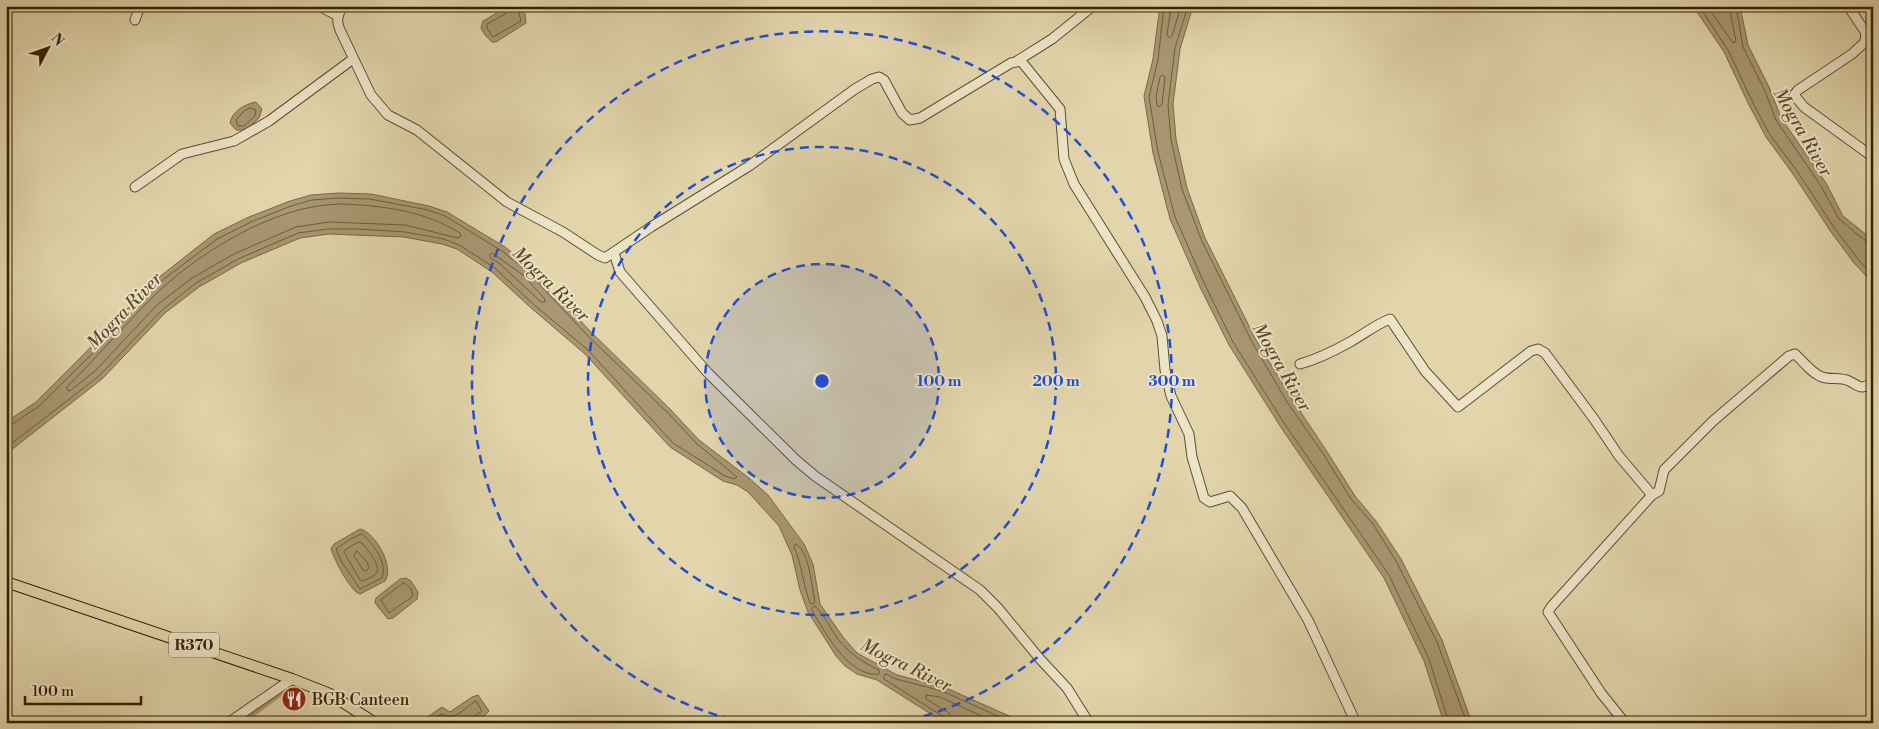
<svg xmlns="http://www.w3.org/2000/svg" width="1879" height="729" viewBox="0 0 1879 729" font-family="'Libre Bodoni',serif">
<rect width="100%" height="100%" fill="#e2d5ac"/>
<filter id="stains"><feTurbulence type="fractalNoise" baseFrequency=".004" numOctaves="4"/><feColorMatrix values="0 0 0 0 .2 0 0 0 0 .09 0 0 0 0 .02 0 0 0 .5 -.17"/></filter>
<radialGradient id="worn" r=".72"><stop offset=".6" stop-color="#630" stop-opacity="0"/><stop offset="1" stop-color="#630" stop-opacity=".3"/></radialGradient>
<g fill="#a89772" stroke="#7a6744">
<path d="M 509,6 L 521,6 L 525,14 L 526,23 L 496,42 L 492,42 L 485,35 L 481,28 L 483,21 Z"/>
<path d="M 1160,6 L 1193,6 L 1180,49 L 1173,104 L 1176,139 L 1187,188 L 1205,238 L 1256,340 L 1292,399 L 1326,450 L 1355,496 L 1376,521 L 1401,559 L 1442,640 L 1472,723 L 1444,723 L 1424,661 L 1384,578 L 1280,426 L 1229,345 L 1200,287 L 1170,219 L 1153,153 L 1144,96 L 1153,59 Z"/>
<path d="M 1693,6 L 1740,6 L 1748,45 L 1770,89 L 1781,118 L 1826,183 L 1843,216 L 1873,240 L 1873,283 L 1854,263 L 1831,232 L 1793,174 L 1766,137 L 1749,105 L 1724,52 Z"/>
<path d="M 256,102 L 262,109 L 259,118 L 246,130 L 236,130 L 230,123 C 232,111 245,104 256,102 Z"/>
<path d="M 339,193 L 371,194 L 429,206 L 447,212 L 505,247 L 530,267 L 591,332 L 670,409 L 699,440 L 749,478 L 768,495 L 804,544 L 813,564 L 820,604 L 843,637 L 857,653 L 897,675 L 944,687 L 1025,723 L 945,723 L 877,680 L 857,674 L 845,666 L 836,656 L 808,612 L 800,590 L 792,555 L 779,526 L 748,492 L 737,485 L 723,481 L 670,447 L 585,354 L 530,307 L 492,272 L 457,249 L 442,244 L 404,237 L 329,234 L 300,238 L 241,263 L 199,287 L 165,313 L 102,379 L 6,454 L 6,422 L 36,402 L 85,353 L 153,282 L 214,234 L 249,217 L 290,201 L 311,195 Z"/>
<path d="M 360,529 C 375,532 395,567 385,581 L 360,594 C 350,591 335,561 331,549 L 334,544 Z"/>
<path d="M 406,578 L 411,581 L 418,592 L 417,599 L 393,618 L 388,619 L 375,603 L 376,598 L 400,579 Z"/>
<path d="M 478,695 L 489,711 L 483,717 L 473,723 L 419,723 L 442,707 L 450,712 L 472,697 Z"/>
</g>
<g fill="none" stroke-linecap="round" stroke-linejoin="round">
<g stroke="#6f5c39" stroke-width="1">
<path d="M 510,6 L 507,13 L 487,24 L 487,28 L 493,37 L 521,21 L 517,6"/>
<path d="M 1164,6 L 1158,60 L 1149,97 L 1158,152 L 1175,217 L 1205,285 L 1233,342 L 1284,423 L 1389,575 L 1429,659 L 1449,723"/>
<path d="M 1171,6 L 1167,35 L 1170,38 L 1172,36 L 1181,6"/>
<path d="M 1188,6 L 1175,48 L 1168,105 L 1171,140 L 1182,189 L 1201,239 L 1252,342 L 1287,402 L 1322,452 L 1351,499 L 1373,524 L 1396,561 L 1437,642 L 1467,723"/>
<path d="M 1699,6 L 1728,50 L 1753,103 L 1770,135 L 1797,171 L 1835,229 L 1858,259 L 1873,276"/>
<path d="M 1707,6 L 1733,43 L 1736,41 L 1729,6"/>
<path d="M 1736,6 L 1743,47 L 1765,91 L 1776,120 L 1821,186 L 1839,219 L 1858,235 L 1869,243 L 1873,244"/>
<path d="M 1163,75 L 1165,77 L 1162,104 L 1159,107 L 1157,105 L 1156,96 L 1160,77 Z"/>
<path d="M 250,108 L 256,110 L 255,116 L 244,126 L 238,126 L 236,120 L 244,111 Z"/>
<path d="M 339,204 C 381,205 425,211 460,233 L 461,236 L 458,238 L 405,225 L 329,222 L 296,227 L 236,253 L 192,278 L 157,305 L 95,371 L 70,391 L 67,390 L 67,387 C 99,355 128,321 160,290 C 199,254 259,217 312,207 C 321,205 330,205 339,204 Z"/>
<path d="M 492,253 L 523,275 L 545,299 L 545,302 L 541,302 L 499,263 L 490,258 L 490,255 Z"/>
<path d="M 6,425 L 11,425 L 39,406 L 89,357 L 156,285 L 217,239 L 251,222 L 291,206 L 312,200 L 339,198 L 370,199 L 428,210 L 445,216 L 502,251 L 527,271 L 588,336 L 667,412 L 696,443 L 737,477 L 734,479 L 725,476 L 673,443 L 588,350 L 533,304 L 495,268 L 459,245 L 444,239 L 405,232 L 358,229 L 328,229 L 298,233 L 238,259 L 196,283 L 162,310 L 99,376 L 6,448"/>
<path d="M 362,534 C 373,543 388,563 382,578 L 360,589 L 341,561 L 336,549 L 349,540 Z"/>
<path d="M 359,542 L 362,543 C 366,548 380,564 377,572 C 376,576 366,579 363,581 L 360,580 L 344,552 L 345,550 Z"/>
<path d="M 796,544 C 810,552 811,586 815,601 L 813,604 L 810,603 C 803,584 802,565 794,547 Z"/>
<path d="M 357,551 L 367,562 L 369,568 L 366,571 L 363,570 L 354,556 Z"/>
<path d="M 404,583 L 411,589 L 413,596 L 389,613 L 381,600 Z"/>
<path d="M 815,606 C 825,615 830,629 838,639 C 849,654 863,662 879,670 L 879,674 C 850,678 824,632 812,610 Z"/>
<path d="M 427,723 L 441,714 C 456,722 463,708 476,701 L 482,711 L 473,717 L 472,723"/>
<path d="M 947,723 L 944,717 L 884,679 L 884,675 L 886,674 L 896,679 L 942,691 L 1013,723"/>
<path d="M 953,723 L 949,713 L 926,699 L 926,695 L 940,697 L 997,723"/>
</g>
<path stroke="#a89772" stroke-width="9" d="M 238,723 L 278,693"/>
<defs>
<g id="minor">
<path d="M 319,6 L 338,16"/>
<path d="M 344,6 C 337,14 336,21 340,30 L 371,95 L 388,115 L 417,130 L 507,202 L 563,232 L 598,255 L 605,258 L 651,227 L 749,166 L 855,89 L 872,79 L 879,77 L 884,80 L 902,113 L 910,120 L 920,118 L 1011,63 L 1021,61 L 1060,109 L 1064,159 L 1074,184 L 1145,297 L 1157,321 L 1162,336 L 1165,370 L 1171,396 L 1189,434 L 1192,457 L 1204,498 L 1210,502 L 1230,496 L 1242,508 L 1308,620 L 1356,723"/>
<path d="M 1848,6 L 1866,33 L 1865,42 L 1852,54 L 1798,90 L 1794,95 L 1804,107 L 1873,157"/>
<path d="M 135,20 L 140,6"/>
<path d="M 1017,61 L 1052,39 L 1093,6"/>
<path d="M 135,187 L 182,154 L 234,141 L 269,121 L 353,59"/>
<path d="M 614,253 L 620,272 L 708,373 L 796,460 L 815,476 L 980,590 L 998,608 L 1040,659 L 1067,688 L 1089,723"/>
<path d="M 1300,364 C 1318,359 1334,351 1350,342 C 1364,334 1375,325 1390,319 L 1425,371 L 1458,407 L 1531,351 L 1538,349 L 1545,353 L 1594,419 L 1619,456 L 1652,495"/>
<path d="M 228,723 L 292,679"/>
<path d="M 1625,723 L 1601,693 L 1548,612 L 1551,607 L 1652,495 L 1659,491 L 1664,470 L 1713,421 L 1789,356 L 1795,354 C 1804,362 1811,373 1822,377 C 1830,380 1841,377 1849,381 C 1860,386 1860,391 1873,382"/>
</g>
<path id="major" d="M 6,582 L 292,679 L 330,694 L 375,723"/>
</defs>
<use href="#minor" stroke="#614d2b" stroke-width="11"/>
<use href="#major" stroke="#362000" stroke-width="12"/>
<use href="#minor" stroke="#ece4c9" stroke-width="9"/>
<use href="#major" stroke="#e2d5ac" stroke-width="10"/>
</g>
<circle cx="822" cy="381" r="117" fill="#1d4ed8" fill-opacity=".12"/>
<g fill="none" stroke="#1d4ed8" stroke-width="2.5" stroke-dasharray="9 6">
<circle cx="822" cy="381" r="117"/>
<circle cx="822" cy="381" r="234"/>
<path d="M746 723A350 350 0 1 1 898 723"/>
</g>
<defs>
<symbol id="restaurant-disc" viewBox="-11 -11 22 22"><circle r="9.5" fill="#8f2418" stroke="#ece4c9"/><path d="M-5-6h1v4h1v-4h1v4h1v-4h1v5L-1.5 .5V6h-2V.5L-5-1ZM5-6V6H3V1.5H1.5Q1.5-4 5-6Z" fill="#fff"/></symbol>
</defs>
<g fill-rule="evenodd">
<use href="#restaurant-disc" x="280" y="685" width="28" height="28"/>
</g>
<g text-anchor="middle" stroke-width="4" stroke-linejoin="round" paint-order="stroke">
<rect fill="#ece4c9" stroke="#6d5b3c" stroke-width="1" x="169" y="632.5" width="50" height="25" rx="4"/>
<g font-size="15" font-weight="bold" fill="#362000">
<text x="194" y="650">R370</text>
</g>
<g font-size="16" fill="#362000" stroke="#ece4c9" text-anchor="start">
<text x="312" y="705">BGB Canteen</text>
</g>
<g font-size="18" font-style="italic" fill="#5e4a28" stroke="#ece4c9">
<text transform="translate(1803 132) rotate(60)" y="6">Mogra River</text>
<text transform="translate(551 284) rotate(44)" y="6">Mogra River</text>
<text transform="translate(124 311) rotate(-46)" y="6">Mogra River</text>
<text transform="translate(1282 367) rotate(60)" y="6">Mogra River</text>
<text transform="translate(906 665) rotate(26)" y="6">Mogra River</text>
</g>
</g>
<circle cx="822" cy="381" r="8" fill="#1d4ed8" stroke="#ece4c9" stroke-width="2.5"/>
<g font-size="15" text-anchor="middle" font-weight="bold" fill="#1d4ed8" stroke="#ece4c9" stroke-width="4" stroke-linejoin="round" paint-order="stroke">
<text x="939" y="386">100 m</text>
<text x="1056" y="386">200 m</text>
<text x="1172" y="386">300 m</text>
</g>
<rect width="1879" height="729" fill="none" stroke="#e2d5ac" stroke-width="25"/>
<rect x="8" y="8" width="1864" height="714" fill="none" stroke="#362000" stroke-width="2.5"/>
<rect x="12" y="12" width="1854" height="704" fill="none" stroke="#362000"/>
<g transform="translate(48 48) rotate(49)" stroke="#ece4c9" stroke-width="4" paint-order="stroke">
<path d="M0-4L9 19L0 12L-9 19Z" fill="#362000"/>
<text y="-8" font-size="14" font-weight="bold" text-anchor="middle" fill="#362000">N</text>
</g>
<path d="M25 696v8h116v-8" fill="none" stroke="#362000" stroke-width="2.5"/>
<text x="32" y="696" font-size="15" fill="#362000" stroke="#ece4c9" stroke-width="4" paint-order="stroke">100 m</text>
<rect width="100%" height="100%" filter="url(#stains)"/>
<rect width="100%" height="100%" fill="url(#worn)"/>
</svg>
